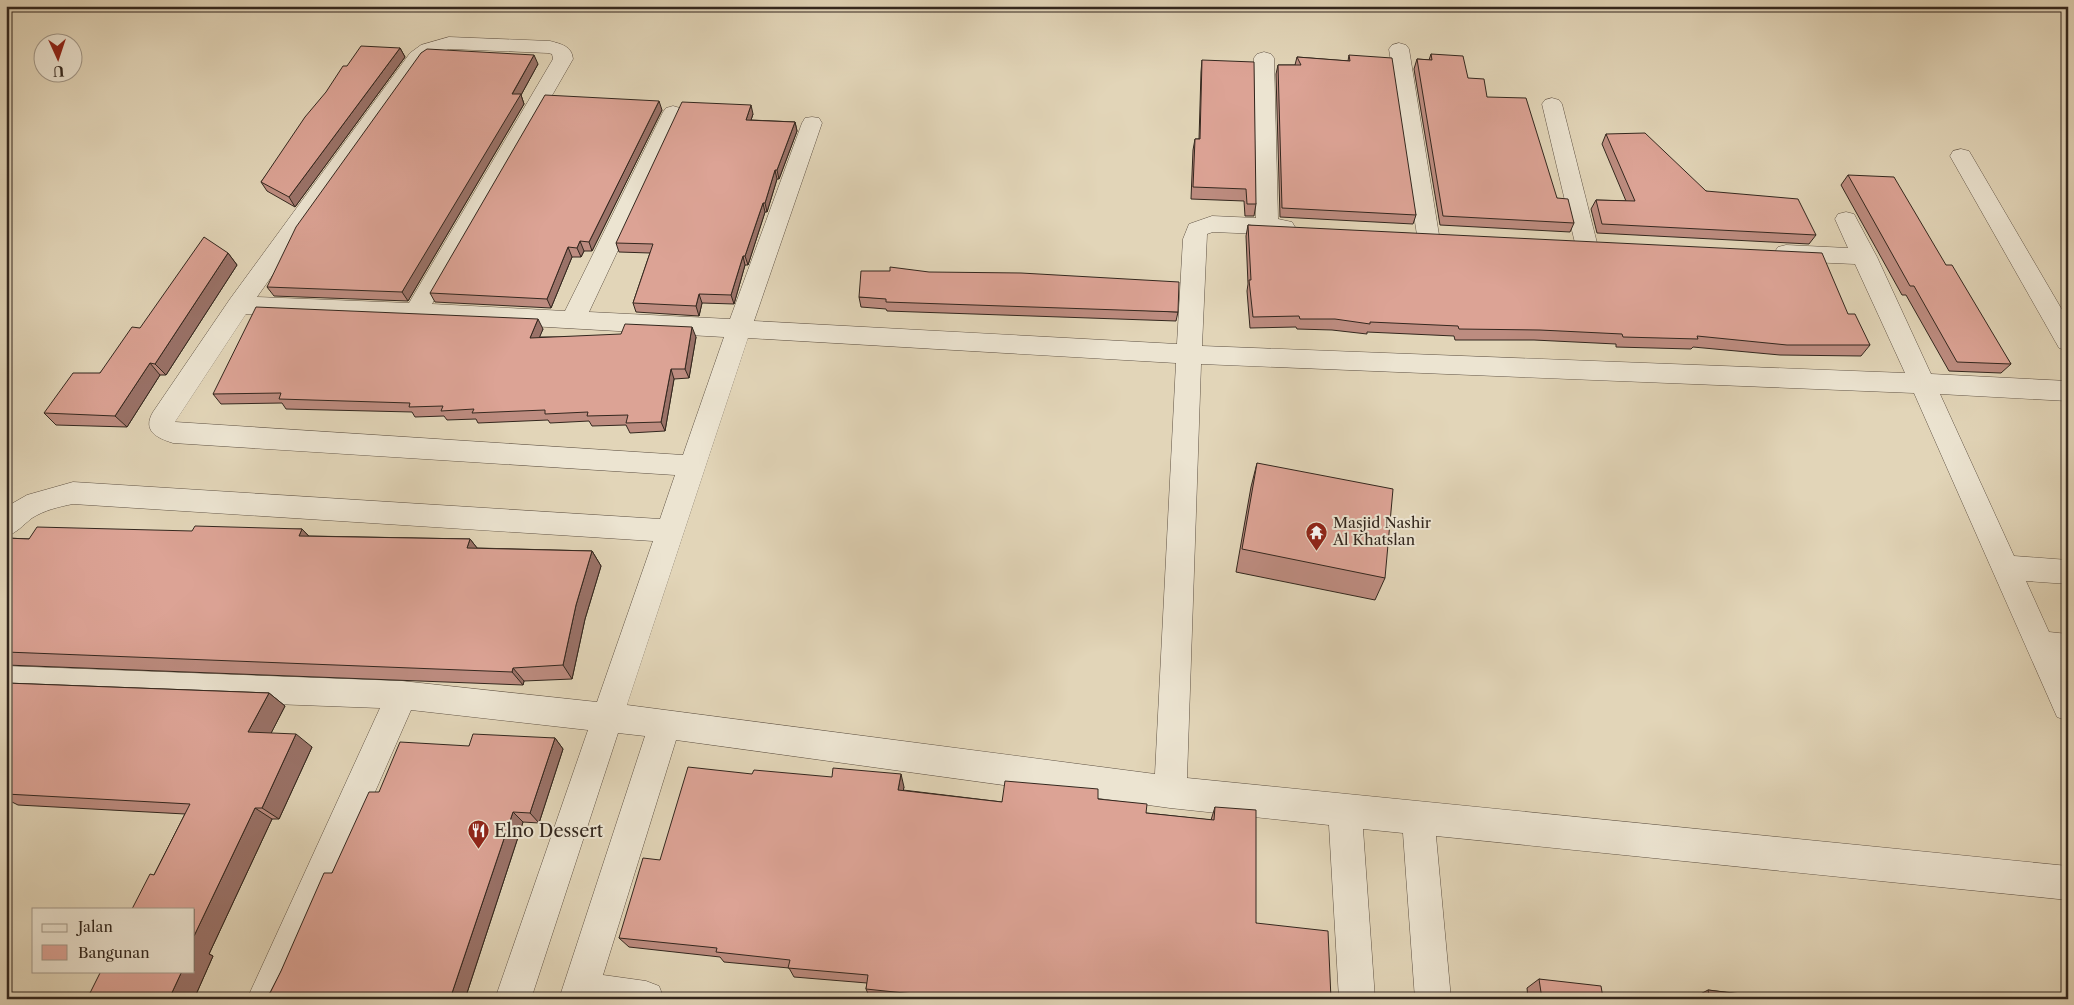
<svg xmlns="http://www.w3.org/2000/svg" width="2074" height="1005" viewBox="0 0 2074 1005" font-family="'Libre Caslon Text',serif">
<rect width="100%" height="100%" fill="#e2d5b8"/>
<filter id="stains"><feTurbulence type="fractalNoise" baseFrequency=".004" numOctaves="4"/><feColorMatrix values="0 0 0 0 .2 0 0 0 0 .09 0 0 0 0 .02 0 0 0 .5 -.17"/></filter>
<radialGradient id="worn" r=".72"><stop offset=".6" stop-color="#630" stop-opacity="0"/><stop offset="1" stop-color="#630" stop-opacity=".3"/></radialGradient>
<g fill="none" stroke-linecap="round" stroke-linejoin="round">
<defs>
<g id="street">
<path d="M 449,37 L 550,41 C 561,44 572,46 573,59 L 432,304 L 565,311 L 663,112 L 666,108 L 673,106 L 680,108 L 683,112 L 589,312 L 730,319 L 802,123 L 805,118 L 812,117 L 819,118 L 822,123 L 754,321 L 1177,344 L 1183,239 L 1189,224 L 1212,216 L 1256,218 L 1254,58 L 1257,54 L 1264,52 L 1271,54 L 1274,58 L 1278,219 L 1292,222 L 1295,227 L 1292,232 L 1284,235 L 1213,232 L 1207,234 L 1202,346 L 1905,373 L 1855,264 L 1786,261 L 1778,259 L 1774,253 L 1778,247 L 1786,245 L 1848,248 L 1835,219 L 1838,214 L 1846,212 L 1854,214 L 1877,257 L 1931,374 L 2068,381 L 2068,401 L 1940,394 L 2014,556 L 2068,560 L 2068,584 L 2026,581 L 2049,632 L 2068,634 L 2068,660 L 2062,660 L 2068,673 L 2068,721 L 2057,717 L 1914,393 L 1201,364 L 1187,778 L 2068,866 L 2068,900 L 1436,836 L 1451,999 L 1415,999 L 1403,833 L 1363,829 L 1375,999 L 1339,999 L 1329,825 L 1170,808 L 676,740 L 603,975 L 646,981 L 659,986 L 664,999 L 559,999 L 645,736 L 618,733 L 531,999 L 495,999 L 588,730 L 411,710 L 284,999 L 247,999 L 380,708 L 6,694 L 6,666 L 402,681 L 597,702 L 653,541 L 73,504 C 58,507 45,510 32,518 C 23,525 17,533 6,536 L 6,507 L 27,495 L 73,482 L 660,519 L 675,475 L 173,443 C 157,438 142,431 153,412 L 230,299 L 410,53 L 421,45 ZM 450,49 L 548,53 L 552,54 L 553,59 L 409,303 L 257,297 L 424,61 L 435,53 ZM 246,314 L 476,323 L 724,337 L 683,455 L 175,422 ZM 748,338 L 1176,363 L 1155,774 L 627,705 Z"/>
<path d="M 1399,43 L 1406,45 L 1409,49 L 1439,235 L 1436,240 L 1428,243 L 1420,240 L 1417,235 L 1389,49 L 1392,45 Z"/>
<path d="M 1552,98 L 1559,100 L 1562,104 L 1597,243 L 1594,248 L 1586,251 L 1578,248 L 1575,243 L 1542,104 L 1545,100 Z"/>
<path d="M 1961,149 L 1969,151 L 1972,156 L 2068,320 L 2068,351 L 2059,348 L 1950,156 L 1953,151 Z"/>
</g>
</defs>
<use href="#street" stroke="#5f5244" stroke-width="1"/>
<use href="#street" fill="#ece4d1" fill-rule="evenodd"/>
</g>
<g fill="#bd8c80" stroke="#33271e">
<path d="M 400,48 L 405,57 L 295,207 L 267,191 L 261,182 L 347,66 Z"/>
<path d="M 1431,54 L 1468,78 L 1487,97 L 1557,198 L 1574,223 L 1570,232 L 1440,225 L 1414,69 L 1417,59 L 1429,60 Z"/>
<path d="M 1349,55 L 1416,215 L 1413,224 L 1280,217 L 1276,74 L 1278,65 L 1295,65 L 1297,57 L 1348,61 Z"/>
<path d="M 1202,60 L 1256,204 L 1254,216 L 1245,216 L 1244,201 L 1191,199 L 1193,150 L 1195,139 L 1199,139 L 1201,72 Z"/>
<path d="M 538,64 L 521,95 L 524,104 L 408,301 L 274,296 L 267,287 Z"/>
<path d="M 662,110 L 592,251 L 584,251 L 581,257 L 572,257 L 551,308 L 435,302 L 430,293 Z"/>
<path d="M 753,114 L 751,120 L 795,122 L 797,131 L 779,179 L 777,179 L 767,212 L 765,212 L 748,265 L 745,265 L 734,304 L 702,303 L 699,316 L 636,312 L 633,303 L 650,253 L 619,252 L 616,243 Z"/>
<path d="M 1606,134 L 1706,191 L 1816,235 L 1809,244 L 1597,233 L 1591,209 L 1596,200 L 1626,201 L 1602,144 Z"/>
<path d="M 1848,175 L 1946,265 L 2011,364 L 2001,373 L 1949,371 L 1906,295 L 1902,295 L 1841,185 Z"/>
<path d="M 1248,225 L 1848,314 L 1870,345 L 1861,356 L 1780,355 L 1693,347 L 1691,349 L 1616,347 L 1616,344 L 1534,340 L 1455,340 L 1454,336 L 1367,332 L 1367,334 L 1332,330 L 1297,329 L 1296,327 L 1250,328 L 1247,291 L 1248,284 L 1246,236 Z"/>
<path d="M 228,253 L 237,265 L 166,375 L 160,375 L 127,427 L 56,425 L 44,413 L 100,373 L 140,328 Z"/>
<path d="M 859,297 L 1178,312 L 1176,321 L 887,311 L 886,309 L 861,307 Z"/>
<path d="M 543,329 L 539,337 L 696,337 L 689,378 L 674,379 L 665,431 L 630,433 L 626,425 L 592,426 L 589,421 L 550,423 L 548,420 L 478,423 L 476,419 L 447,420 L 444,416 L 415,417 L 412,412 L 286,409 L 282,403 L 221,404 L 213,394 Z"/>
<path d="M 1257,463 L 1385,578 L 1375,600 L 1236,572 L 1251,487 Z"/>
<path d="M 302,529 L 309,536 L 470,539 L 477,548 L 592,551 L 601,566 L 585,619 L 572,679 L 524,681 L 523,685 L 6,665 L 6,538 L 29,539 Z"/>
<path d="M 6,683 L 269,693 L 285,706 L 271,733 L 312,747 L 279,819 L 272,819 L 209,954 L 213,956 L 194,999 L 154,875 L 185,814 L 18,805 L 6,799 Z"/>
<path d="M 555,738 L 563,749 L 539,823 L 523,822 L 465,999 L 265,999 L 270,993 L 332,873 L 379,792 L 469,746 Z"/>
<path d="M 752,774 L 904,787 L 903,790 L 1002,802 L 1098,799 L 1146,813 L 1211,820 L 1215,807 L 1256,923 L 1331,999 L 881,999 L 870,998 L 866,989 L 867,983 L 794,977 L 789,968 L 724,962 L 720,957 L 629,947 L 619,938 L 660,860 Z"/>
<path d="M 1539,979 L 1603,998 L 1607,999 L 1528,999 L 1527,988 Z"/>
<path d="M 1708,990 L 1776,999 L 1691,999 Z"/>
</g>
<g fill="#9a7268" stroke="#33271e">
<path d="M 400,48 L 405,57 L 295,207 L 289,197 Z"/>
<path d="M 534,55 L 538,64 L 521,95 L 524,104 L 408,301 L 402,292 Z"/>
<path d="M 659,101 L 662,110 L 592,251 L 589,242 Z"/>
<path d="M 751,105 L 753,114 L 748,129 L 746,120 Z"/>
<path d="M 795,122 L 797,131 L 779,179 L 777,170 Z"/>
<path d="M 775,170 L 777,179 L 767,212 L 765,203 Z"/>
<path d="M 763,203 L 765,212 L 748,265 L 745,256 Z"/>
<path d="M 580,241 L 584,251 L 581,257 L 577,248 Z"/>
<path d="M 568,247 L 572,257 L 551,308 L 547,299 Z"/>
<path d="M 228,253 L 237,265 L 166,375 L 155,364 Z"/>
<path d="M 743,256 L 745,265 L 734,304 L 731,295 Z"/>
<path d="M 699,294 L 702,303 L 699,316 L 696,306 Z"/>
<path d="M 538,319 L 543,329 L 535,348 L 530,338 Z"/>
<path d="M 692,327 L 696,337 L 689,378 L 685,369 Z"/>
<path d="M 150,363 L 160,375 L 127,427 L 115,416 Z"/>
<path d="M 671,369 L 674,379 L 665,431 L 661,422 Z"/>
<path d="M 302,529 L 316,544 L 299,536 Z"/>
<path d="M 470,539 L 481,553 L 467,548 Z"/>
<path d="M 592,551 L 601,566 L 585,619 L 572,679 L 563,665 L 576,605 Z"/>
<path d="M 513,668 L 524,681 L 523,685 L 512,672 Z"/>
<path d="M 269,693 L 285,706 L 265,745 L 248,732 Z"/>
<path d="M 296,734 L 312,747 L 279,819 L 262,808 Z"/>
<path d="M 555,738 L 563,749 L 539,823 L 530,813 Z"/>
<path d="M 901,774 L 904,787 L 901,802 L 898,790 Z"/>
<path d="M 255,808 L 272,819 L 209,954 L 213,956 L 194,999 L 169,999 L 182,971 L 194,971 L 194,936 Z"/>
<path d="M 513,812 L 523,822 L 465,999 L 450,999 Z"/>
</g>
<g fill="#dca395" stroke="#33271e">
<path d="M 361,46 L 400,48 L 289,197 L 261,182 L 305,117 L 326,92 L 343,66 L 347,66 Z"/>
<path d="M 427,49 L 534,55 L 512,94 L 521,94 L 402,292 L 267,287 L 296,227 L 421,53 Z"/>
<path d="M 1431,54 L 1463,56 L 1468,78 L 1484,79 L 1487,97 L 1526,98 L 1557,198 L 1568,199 L 1574,223 L 1443,216 L 1417,59 L 1432,60 Z"/>
<path d="M 1349,55 L 1392,58 L 1416,215 L 1282,208 L 1278,65 L 1301,65 L 1297,57 L 1350,61 Z"/>
<path d="M 1202,60 L 1254,62 L 1256,204 L 1247,204 L 1246,189 L 1193,187 L 1195,139 L 1200,139 Z"/>
<path d="M 545,95 L 659,101 L 589,242 L 580,241 L 577,248 L 568,247 L 547,299 L 430,293 Z"/>
<path d="M 682,102 L 751,105 L 746,120 L 795,122 L 777,170 L 775,170 L 765,203 L 763,203 L 745,256 L 743,256 L 731,295 L 699,294 L 696,306 L 633,303 L 653,244 L 616,243 Z"/>
<path d="M 1645,133 L 1706,191 L 1798,199 L 1816,235 L 1602,224 L 1596,200 L 1635,201 L 1606,134 Z"/>
<path d="M 1848,175 L 1894,177 L 1946,265 L 1952,265 L 2011,364 L 1957,362 L 1914,286 L 1910,286 Z"/>
<path d="M 1248,225 L 1822,253 L 1848,314 L 1855,314 L 1870,345 L 1787,345 L 1697,336 L 1698,339 L 1623,337 L 1622,334 L 1540,330 L 1459,329 L 1458,326 L 1370,322 L 1370,324 L 1335,319 L 1300,319 L 1299,316 L 1253,317 L 1249,280 L 1251,280 Z"/>
<path d="M 204,237 L 228,253 L 155,364 L 150,363 L 115,416 L 44,413 L 73,373 L 100,373 L 132,327 L 140,328 Z"/>
<path d="M 890,267 L 929,272 L 1021,273 L 1179,282 L 1178,312 L 886,302 L 886,299 L 859,297 L 861,271 L 890,271 Z"/>
<path d="M 256,307 L 538,319 L 530,338 L 621,334 L 625,324 L 692,327 L 685,369 L 671,369 L 661,422 L 626,423 L 628,415 L 587,416 L 588,412 L 545,414 L 545,410 L 472,413 L 474,409 L 441,411 L 443,406 L 409,407 L 410,403 L 279,399 L 281,393 L 213,394 Z"/>
<path d="M 1257,463 L 1393,489 L 1385,578 L 1242,549 Z"/>
<path d="M 195,526 L 302,529 L 299,536 L 470,539 L 467,548 L 592,551 L 576,605 L 563,665 L 513,668 L 512,672 L 6,652 L 6,538 L 29,539 L 37,527 L 192,531 Z"/>
<path d="M 6,683 L 269,693 L 248,732 L 296,734 L 262,808 L 255,808 L 194,936 L 194,909 L 132,909 L 150,874 L 154,875 L 190,804 L 6,794 Z"/>
<path d="M 473,734 L 555,738 L 530,813 L 513,812 L 450,999 L 265,999 L 267,994 L 270,993 L 281,971 L 324,873 L 332,873 L 369,792 L 379,792 L 400,742 L 469,746 Z"/>
<path d="M 688,767 L 752,774 L 754,770 L 832,777 L 833,768 L 901,774 L 898,790 L 1002,802 L 1005,781 L 1098,789 L 1098,799 L 1147,804 L 1146,813 L 1214,820 L 1215,807 L 1256,810 L 1256,923 L 1328,931 L 1331,999 L 1073,999 L 1034,996 L 1033,999 L 962,999 L 866,989 L 868,975 L 788,968 L 790,960 L 716,952 L 717,948 L 619,938 L 643,858 L 660,860 Z"/>
<path d="M 101,971 L 182,971 L 169,999 L 87,999 Z"/>
<path d="M 1539,979 L 1601,986 L 1603,998 L 1607,999 L 1542,999 Z"/>
<path d="M 1708,990 L 1776,998 L 1776,999 L 1710,999 Z"/>
</g>
<defs>
<symbol id="temple-pin" viewBox="-11 -11 22 30"><path d="M0 17L-7.5 6A9.5 9.5 0 1 1 7.5 6Z" fill="#8f2418" stroke="#ece4d1"/><path d="M0-6L5-2H3V0L6.5 2.5H4V6H1.5V3h-3V6H-4V2.5H-6.5L-3 0V-2H-5Z" fill="#fff"/></symbol>
<symbol id="restaurant-pin" viewBox="-11 -11 22 30"><path d="M0 17L-7.5 6A9.5 9.5 0 1 1 7.5 6Z" fill="#8f2418" stroke="#ece4d1"/><path d="M-5-6h1v4h1v-4h1v4h1v-4h1v5L-1.5 .5V6h-2V.5L-5-1ZM5-6V6H3V1.5H1.5Q1.5-4 5-6Z" fill="#fff"/></symbol>
</defs>
<g fill-rule="evenodd">
<use href="#temple-pin" x="1304" y="520" width="25" height="34"/>
<use href="#restaurant-pin" x="466" y="818" width="25" height="34"/>
</g>
<g text-anchor="middle" stroke-width="4" stroke-linejoin="round" paint-order="stroke">
<g font-size="15" fill="#33271e" stroke="#ece4d1" text-anchor="start">
<text x="1333" y="528">Masjid Nashir<tspan x="1333" dy="17">Al Khatslan</tspan></text>
</g>
<g font-size="18" fill="#33271e" stroke="#ece4d1" text-anchor="start">
<text x="494" y="837">Elno Dessert</text>
</g>
</g>
<rect width="2074" height="1005" fill="none" stroke="#e2d5b8" stroke-width="25"/>
<rect x="8" y="8" width="2059" height="990" fill="none" stroke="#33271e" stroke-width="2.5"/>
<rect x="12" y="12" width="2049" height="980" fill="none" stroke="#33271e"/>
<rect x="32" y="908" width="162" height="65" fill="#ece4d1" stroke="#a29889"/>
<rect x="42" y="924" width="25" height="8" fill="#ece4d1" stroke="#a29889"/>
<text x="78" y="932" font-size="15" fill="#33271e">Jalan</text>
<rect x="42" y="945" width="25" height="15" fill="#dca395" stroke="#a29889"/>
<text x="78" y="958" font-size="15" fill="#33271e">Bangunan</text>
<g transform="translate(58 58) rotate(177)"><circle r="24" fill="#ece4d1" stroke="#a29889"/>
<path d="M0-4L9 19L0 12L-9 19Z" fill="#8f2418"/>
<text y="-8" font-size="14" font-weight="bold" text-anchor="middle" fill="#33271e">U</text>
</g>
<rect width="100%" height="100%" filter="url(#stains)"/>
<rect width="100%" height="100%" fill="url(#worn)"/>
</svg>
